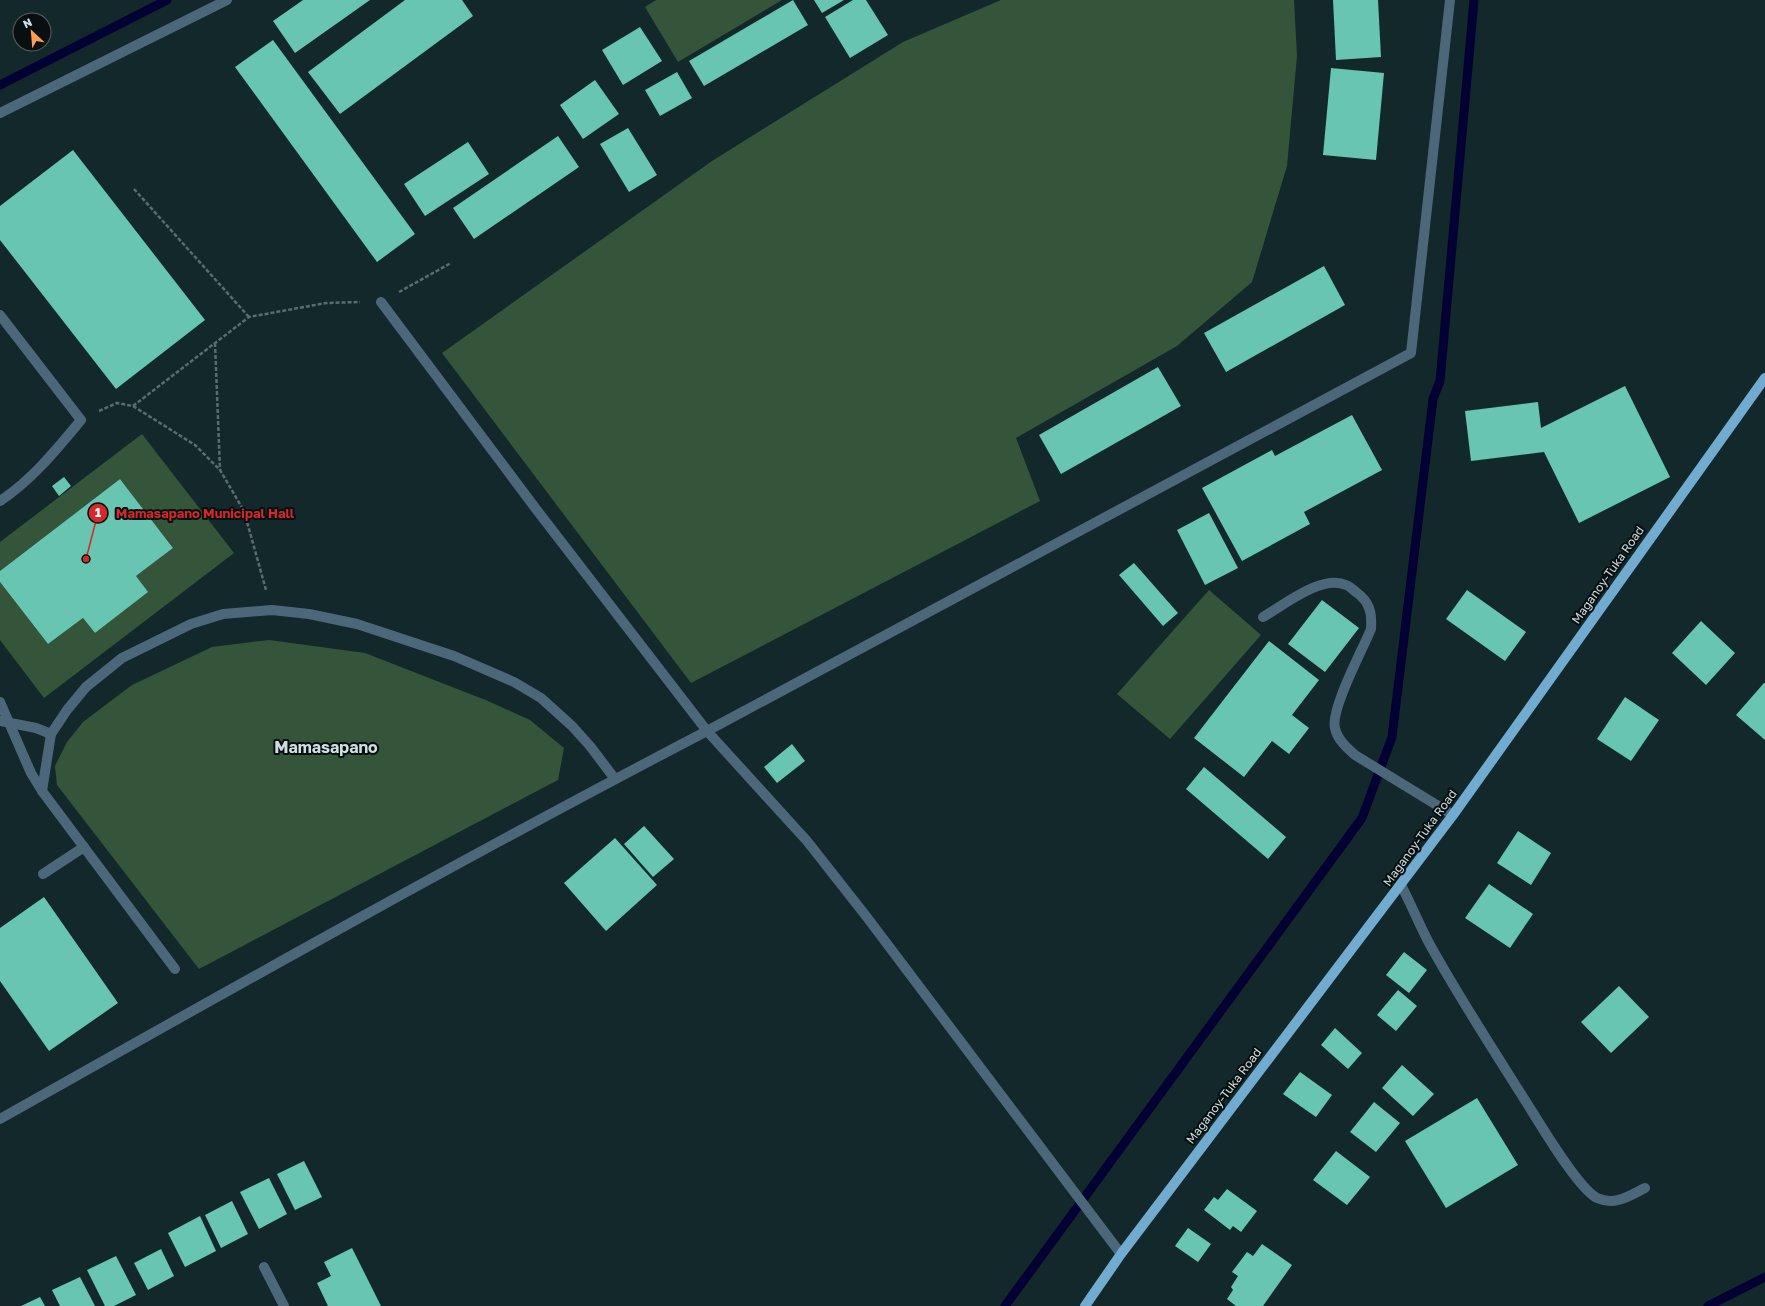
<svg xmlns="http://www.w3.org/2000/svg" width="1765" height="1306" viewBox="0 0 1765 1306" font-family="'Golos Text',sans-serif">
<rect width="100%" height="100%" fill="#13282b"/>
<g fill="#345539">
<path d="M 656,0 L 782,0 L 678,62 L 645,7 Z"/>
<path d="M 1001,0 L 1294,0 L 1297,56 L 1287,166 L 1252,282 L 1177,346 L 1016,438 L 1040,501 L 691,683 L 442,353 L 712,161 L 903,42 Z"/>
<path d="M 142,434 L 234,553 L 44,698 L 0,640 L 0,582 L 48,644 L 83,618 L 95,633 L 147,592 L 136,576 L 173,548 L 120,479 L 0,571 L 0,542 Z"/>
<path d="M 1209,590 L 1261,635 L 1170,739 L 1117,694 Z"/>
<path d="M 269,640 L 365,653 L 488,701 L 530,720 L 564,748 L 558,780 L 199,969 L 57,785 L 55,766 L 67,742 L 83,722 L 132,685 L 212,647 Z"/>
</g>
<g fill="none" stroke-linecap="round" stroke-linejoin="round">
<g stroke="#030133" stroke-width="9">
<path d="M 0,85 L 167,0"/>
<path d="M 1005,1306 L 1362,818 L 1392,737 L 1433,399 L 1440,381 L 1474,0"/>
<path d="M 1708,1306 L 1765,1277"/>
</g>
</g>
<g fill="#67c5b1">
<path d="M 303,0 L 370,0 L 295,53 L 273,21 Z"/>
<path d="M 405,0 L 462,0 L 473,16 L 340,114 L 308,72 Z"/>
<path d="M 793,0 L 808,25 L 704,86 L 689,61 Z"/>
<path d="M 814,0 L 844,0 L 822,13 Z"/>
<path d="M 853,0 L 866,0 L 888,35 L 850,58 L 825,17 Z"/>
<path d="M 1333,0 L 1378,0 L 1381,57 L 1336,60 Z"/>
<path d="M 640,27 L 662,61 L 623,85 L 602,50 Z"/>
<path d="M 273,40 L 415,234 L 377,262 L 235,67 Z"/>
<path d="M 1331,68 L 1384,73 L 1376,160 L 1323,155 Z"/>
<path d="M 677,72 L 692,98 L 660,116 L 645,90 Z"/>
<path d="M 595,80 L 619,114 L 583,139 L 560,105 Z"/>
<path d="M 628,128 L 657,175 L 629,192 L 600,144 Z"/>
<path d="M 558,136 L 579,167 L 474,239 L 453,208 Z"/>
<path d="M 468,142 L 489,174 L 425,216 L 404,184 Z"/>
<path d="M 73,150 L 205,320 L 116,389 L 0,240 L 0,206 Z"/>
<path d="M 1324,266 L 1345,305 L 1226,372 L 1204,333 Z"/>
<path d="M 1158,367 L 1181,406 L 1061,474 L 1039,435 Z"/>
<path d="M 1625,386 L 1670,477 L 1579,523 L 1544,452 L 1471,461 L 1465,411 L 1538,402 L 1541,428 Z"/>
<path d="M 1352,415 L 1382,470 L 1304,512 L 1310,524 L 1242,561 L 1202,488 L 1272,450 L 1275,456 Z"/>
<path d="M 64,477 L 71,486 L 59,496 L 52,486 Z"/>
<path d="M 120,479 L 173,548 L 136,576 L 148,592 L 95,633 L 83,618 L 48,644 L 0,582 L 0,571 Z"/>
<path d="M 1209,513 L 1238,568 L 1205,585 L 1177,530 Z"/>
<path d="M 1134,563 L 1178,613 L 1163,626 L 1119,575 Z"/>
<path d="M 1467,590 L 1526,632 L 1505,661 L 1446,619 Z"/>
<path d="M 1322,600 L 1359,628 L 1325,672 L 1288,644 Z"/>
<path d="M 1701,621 L 1735,653 L 1706,685 L 1672,653 Z"/>
<path d="M 1269,641 L 1319,680 L 1292,715 L 1309,728 L 1289,754 L 1272,741 L 1244,777 L 1194,738 Z"/>
<path d="M 1764,683 L 1765,683 L 1765,740 L 1736,715 Z"/>
<path d="M 1625,697 L 1659,720 L 1631,761 L 1597,739 Z"/>
<path d="M 792,744 L 805,761 L 777,783 L 764,767 Z"/>
<path d="M 1204,767 L 1286,837 L 1268,859 L 1186,789 Z"/>
<path d="M 644,826 L 674,859 L 653,877 L 624,844 Z"/>
<path d="M 1518,831 L 1551,853 L 1531,885 L 1497,863 Z"/>
<path d="M 615,838 L 657,885 L 606,931 L 564,883 Z"/>
<path d="M 1489,884 L 1533,914 L 1510,948 L 1465,918 Z"/>
<path d="M 44,897 L 118,1003 L 49,1051 L 0,981 L 0,928 Z"/>
<path d="M 1404,952 L 1427,970 L 1409,993 L 1386,975 Z"/>
<path d="M 1619,986 L 1649,1017 L 1611,1053 L 1581,1022 Z"/>
<path d="M 1398,990 L 1417,1006 L 1396,1031 L 1377,1015 Z"/>
<path d="M 1335,1028 L 1362,1053 L 1348,1069 L 1321,1045 Z"/>
<path d="M 1402,1065 L 1434,1094 L 1413,1116 L 1382,1088 Z"/>
<path d="M 1300,1072 L 1332,1095 L 1316,1117 L 1283,1094 Z"/>
<path d="M 1477,1098 L 1518,1165 L 1446,1208 L 1405,1141 Z"/>
<path d="M 1374,1102 L 1400,1123 L 1376,1152 L 1350,1132 Z"/>
<path d="M 1336,1151 L 1370,1177 L 1347,1205 L 1313,1180 Z"/>
<path d="M 304,1161 L 322,1197 L 295,1210 L 277,1174 Z"/>
<path d="M 269,1178 L 287,1214 L 259,1229 L 240,1192 Z"/>
<path d="M 1227,1189 L 1257,1211 L 1241,1232 L 1233,1226 L 1230,1230 L 1204,1210 L 1214,1197 L 1218,1200 Z"/>
<path d="M 232,1201 L 248,1234 L 221,1248 L 205,1215 Z"/>
<path d="M 200,1216 L 216,1251 L 185,1267 L 168,1233 Z"/>
<path d="M 1188,1228 L 1211,1244 L 1198,1262 L 1175,1246 Z"/>
<path d="M 1262,1244 L 1292,1265 L 1263,1306 L 1236,1306 L 1227,1299 L 1233,1290 L 1231,1287 L 1238,1276 L 1232,1272 L 1247,1252 L 1253,1256 Z"/>
<path d="M 352,1248 L 381,1306 L 328,1306 L 317,1283 L 331,1276 L 324,1262 Z"/>
<path d="M 161,1249 L 174,1276 L 148,1290 L 134,1263 Z"/>
<path d="M 116,1256 L 136,1295 L 114,1306 L 105,1306 L 87,1270 Z"/>
<path d="M 80,1277 L 95,1306 L 60,1306 L 52,1290 Z"/>
<path d="M 40,1297 L 45,1306 L 21,1306 Z"/>
</g>
<g fill="none" stroke-linecap="round" stroke-linejoin="round">
<g stroke="#5a6c6f" stroke-width="2.5" stroke-dasharray="4 2" stroke-linecap="butt">
<path d="M 134,189 L 249,317"/>
<path d="M 399,292 L 451,263"/>
<path d="M 215,343 L 220,470"/>
<path d="M 133,406 L 195,445 L 220,470 L 244,511 L 266,590"/>
<path d="M 99,411 L 117,403 L 133,406 L 249,317 L 326,303 L 360,302"/>
</g>
<g stroke="#4d677a" stroke-width="10">
<path d="M 0,113 L 227,0"/>
<path d="M 381,302 L 536,509 L 707,731 L 807,841 L 866,916 L 1121,1254"/>
<path d="M 0,315 L 81,420 C 56,450 32,480 0,501"/>
<path d="M 1263,617 C 1284,605 1322,574 1346,585 C 1350,586 1353,590 1356,592 C 1370,602 1372,613 1371,629 C 1363,649 1330,710 1335,728 C 1337,739 1347,748 1355,755 L 1453,815"/>
<path d="M 0,702 L 31,773 L 42,791 L 175,969"/>
<path d="M 0,721 L 36,728 L 51,734"/>
<path d="M 42,791 L 51,734 L 67,710 L 86,687 L 122,658 L 191,624 L 223,614 L 272,610 L 309,614 L 357,624 L 454,656 L 514,682 L 541,698 L 572,726 L 590,746 L 615,779"/>
<path d="M 43,874 L 84,847"/>
<path d="M 1401,885 C 1411,904 1419,924 1429,943 C 1461,1001 1498,1057 1533,1113 C 1545,1132 1579,1189 1597,1198 C 1615,1206 1629,1196 1645,1188"/>
<path d="M 0,1119 C 234,987 469,855 707,731 L 1411,353 L 1450,0"/>
<path d="M 264,1267 L 284,1306"/>
</g>
<path stroke="#72abd0" stroke-width="10" d="M 1085,1306 L 1121,1254 L 1453,815 L 1765,378"/>
</g>
<g text-anchor="middle" stroke-width="4" stroke-linejoin="round" paint-order="stroke">
<g font-size="12" fill="#d1dee0" stroke="#070f11">
<text transform="translate(1608 575) rotate(-55)" y="4">Maganoy-Tuka Road</text>
<text transform="translate(1420 838) rotate(-54)" y="4">Maganoy-Tuka Road</text>
<text transform="translate(1224 1096) rotate(-53)" y="4">Maganoy-Tuka Road</text>
</g>
<g font-size="16" font-weight="bold" fill="#d1dee0" stroke="#070f11">
<text x="326" y="753">Mamasapano</text>
</g>
</g>
<path fill="none" stroke="#d62828" stroke-width="1.5" d="M86 559L98 513"/>
<g fill="#d62828" stroke="#070f11" stroke-width="1.5">
<circle cx="86" cy="559" r="4"/>
<circle cx="98" cy="513" r="10"/>
</g>
<g font-size="12" text-anchor="middle" font-weight="bold" fill="#fff">
<text x="98" y="517">1</text>
</g>
<g font-size="13" text-anchor="middle" font-weight="bold" fill="#d62828" stroke="#070f11" stroke-width="4" stroke-linejoin="round" paint-order="stroke">
<text x="205" y="518">Mamasapano Municipal Hall</text>
</g>
<g transform="translate(32 32) rotate(334)"><circle r="19" fill="#070f11" stroke="#586264"/>
<path d="M0-3L7 15L0 10L-7 15Z" fill="#fc9d53"/>
<text y="-6" font-size="11" font-weight="bold" text-anchor="middle" fill="#d1dee0">N</text>
</g>
</svg>
